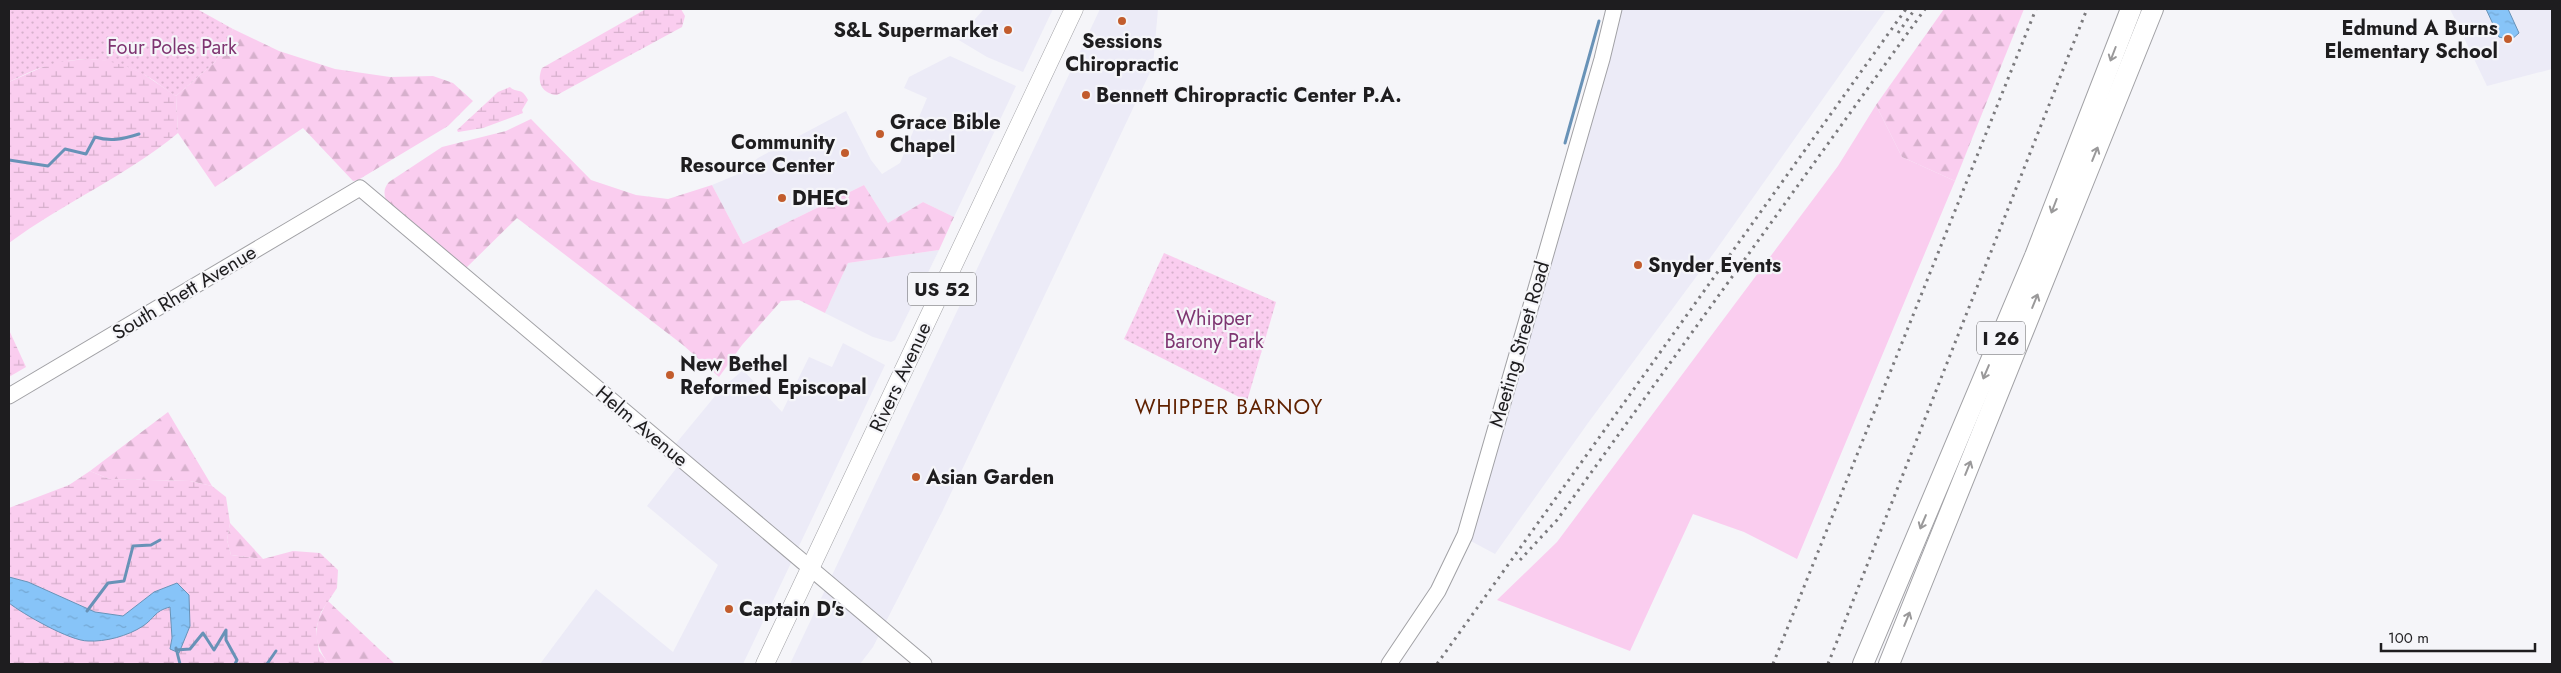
<svg xmlns="http://www.w3.org/2000/svg" width="2561" height="673" viewBox="0 0 2561 673" font-family="Jost,sans-serif">
<defs>
<pattern id="forest-firs" width="22" height="20" patternUnits="userSpaceOnUse" patternTransform="scale(1.25)"><rect width="22" height="20" fill="#facdef"/><path d="M5 1l3.5 6h-7zM16 11l3.5 6h-7z" fill="#d6b0cc"/></pattern>
<pattern id="wetland-marsh" width="20" height="14" patternUnits="userSpaceOnUse" patternTransform="scale(1.25)"><rect width="20" height="14" fill="#facdef"/><path d="M1 5h8M5 5V1M11 12h8M15 12V8" fill="none" stroke="#d6b0cc"/></pattern>
<pattern id="park-dots" width="8" height="8" patternUnits="userSpaceOnUse" patternTransform="scale(1.25)"><rect width="8" height="8" fill="#facdef"/><path d="M2 2h.1M6 6h.1" fill="none" stroke="#d6b0cc" stroke-width="1.8" stroke-linecap="round"/></pattern>
<pattern id="water-ripples" width="26" height="14" patternUnits="userSpaceOnUse" patternTransform="scale(1.25)"><rect width="26" height="14" fill="#87c4f8"/><path d="M2 4q2-2 4 0t4 0M15 11q2-2 4 0t4 0" fill="none" stroke="#74a8d4"/></pattern>
</defs>
<rect width="100%" height="100%" fill="#f5f5f9"/>
<g fill="#ecebf7">
<path d="M 984,9 L 1053,9 L 1023,72 L 987,57 L 957,39 Z"/>
<path d="M 1100,9 L 1158,9 L 1153,66 L 1067,248 L 942,512 L 873,647 L 860,664 L 790,664 Z"/>
<path d="M 1621,9 L 1885,11 L 1716,250 L 1588,423 L 1495,554 L 1469,540 Z"/>
<path d="M 2450,9 L 2552,9 L 2552,69 L 2487,86 Z"/>
<path d="M 950,56 L 1016,86 L 954,217 L 923,202 L 888,223 L 864,185 L 743,244 L 712,185 L 736,175 L 758,158 L 846,111 L 871,160 L 882,174 L 900,163 L 927,98 L 904,88 L 909,77 Z"/>
<path d="M 939,250 L 895,340 L 891,342 L 873,337 L 825,313 L 848,263 Z"/>
<path d="M 843,343 L 885,365 L 743,664 L 540,664 L 596,589 L 673,652 L 718,565 L 647,506 L 685,457 L 673,447 L 720,390 L 743,370 L 782,412 L 809,357 L 832,367 Z"/>
</g>
<path fill="#facdef" d="M 1876,105 L 1902,157 L 1955,181 L 1797,559 L 1744,532 L 1693,514 L 1630,651 L 1497,600 L 1557,542 L 1838,166 Z"/>
<g fill="url(#forest-firs)">
<path d="M 1944,9 L 2024,9 L 1955,181 L 1902,157 L 1876,105 Z"/>
<path d="M 233,29 L 279,51 L 335,69 L 390,77 L 433,76 L 453,83 L 473,101 L 448,126 L 358,180 L 353,181 L 303,128 L 215,187 L 178,133 L 176,96 L 215,62 Z"/>
<path d="M 531,119 L 591,180 L 636,195 L 668,199 L 712,185 L 743,244 L 864,185 L 888,223 L 923,202 L 954,217 L 939,250 L 848,263 L 825,313 L 799,300 L 781,301 L 742,345 L 719,377 L 683,345 L 517,218 L 465,269 L 389,206 C 384,197 382,190 389,182 L 442,147 L 506,131 Z"/>
<path d="M 168,412 L 212,486 L 190,481 L 109,479 L 90,471 Z"/>
<path d="M 230,523 L 263,559 L 231,555 L 227,540 Z"/>
<path d="M 328,601 L 395,664 L 329,664 C 312,642 313,624 328,601 Z"/>
</g>
<g fill="url(#wetland-marsh)">
<path d="M 646,9 L 681,9 L 685,16 L 682,27 L 557,95 C 542,94 536,82 542,68 Z"/>
<path d="M 88,59 L 115,61 L 142,73 L 176,96 L 178,133 C 126,176 63,203 9,243 L 9,82 L 54,62 Z"/>
<path d="M 510,87 C 517,94 521,86 528,100 L 522,110 L 523,113 L 483,128 L 458,132 L 457,130 L 498,92 Z"/>
<path d="M 9,330 L 26,367 L 9,377 Z"/>
<path d="M 90,471 L 109,479 L 190,481 L 212,486 L 226,497 L 230,523 L 227,540 L 231,555 L 263,559 L 293,551 L 320,553 L 338,570 L 337,588 L 321,612 L 316,629 L 319,651 L 329,664 L 9,664 L 9,603 L 51,628 L 143,626 L 158,610 L 170,607 L 172,638 L 170,649 L 179,653 L 190,626 L 189,596 L 177,583 L 154,592 L 123,616 L 95,612 L 28,582 L 9,577 L 9,508 L 69,485 Z"/>
</g>
<g fill="url(#park-dots)">
<path d="M 9,9 L 197,9 L 233,29 L 215,62 L 176,96 C 164,89 154,79 141,73 C 95,49 52,59 9,82 Z"/>
<path d="M 1164,253 L 1276,302 L 1247,401 L 1124,339 Z"/>
</g>
<g fill="url(#water-ripples)" stroke="#6892b7">
<path d="M 2486,9 L 2508,9 L 2519,33 L 2511,40 L 2499,37 Z"/>
<path d="M 9,577 L 28,582 L 95,612 L 123,616 L 154,592 L 177,583 L 189,595 L 190,626 L 179,653 L 170,649 L 172,638 L 170,607 C 154,611 155,618 143,626 C 128,636 105,642 88,641 C 70,641 23,614 9,603 Z"/>
</g>
<g fill="none" stroke-linecap="round" stroke-linejoin="round">
<g stroke="#6892b7" stroke-width="3">
<path d="M 1565,143 L 1599,21"/>
<path d="M 9,160 L 48,166 L 65,149 L 86,154 L 95,137 C 111,142 123,139 139,134"/>
<path d="M 87,611 L 108,583 L 124,581 L 133,546 L 151,545 L 160,540"/>
<path d="M 176,648 L 180,664"/>
<path d="M 176,650 L 190,649 L 203,633 L 214,650 L 226,630 L 226,640 L 237,660 L 235,664"/>
<path d="M 267,664 L 276,651"/>
</g>
<defs>
<g id="secondary">
<path d="M 9,396 L 360,188 L 924,664"/>
<path d="M 1389,664 L 1438,591 L 1465,535 L 1602,59 L 1614,9"/>
</g>
<path id="primary" d="M 765,664 L 1074,9"/>
<g id="highway">
<path d="M 1863,664 L 2035,256 L 2131,9"/>
<path d="M 1889,664 L 2153,9"/>
</g>
</defs>
<use href="#secondary" stroke="#a1a1a5" stroke-width="17"/>
<use href="#primary" stroke="#a1a1a5" stroke-width="19"/>
<use href="#highway" stroke="#a1a1a5" stroke-width="22"/>
<use href="#secondary" stroke="#fff" stroke-width="15"/>
<use href="#primary" stroke="#fff" stroke-width="18"/>
<use href="#highway" stroke="#fff" stroke-width="20"/>
<g stroke="#7b7a7d" stroke-width="3" stroke-dasharray="2.5 5" stroke-linecap="butt">
<path d="M 1898,33 L 1915,9"/>
<path d="M 1520,560 L 1557,520 L 1925,9"/>
<path d="M 1437,664 L 1906,9"/>
<path d="M 1773,664 L 2036,9"/>
<path d="M 1828,664 L 2087,9"/>
</g>
</g>
<defs><path id="oneway-shaft" d="M-6 0H5M1.5-3L5.5 0L1.5 3" fill="none" stroke-width="1.6" stroke-linecap="round" stroke-linejoin="round" transform="scale(1.25)"/></defs>
<g stroke="#9a999a">
<use href="#oneway-shaft" transform="translate(2113 54) rotate(111)"/>
<use href="#oneway-shaft" transform="translate(2095 154) rotate(-68)"/>
<use href="#oneway-shaft" transform="translate(2054 206) rotate(111)"/>
<use href="#oneway-shaft" transform="translate(2035 301) rotate(-68)"/>
<use href="#oneway-shaft" transform="translate(1986 372) rotate(113)"/>
<use href="#oneway-shaft" transform="translate(1968 468) rotate(-68)"/>
<use href="#oneway-shaft" transform="translate(1923 522) rotate(113)"/>
<use href="#oneway-shaft" transform="translate(1907 619) rotate(-68)"/>
</g>
<g fill="#c25c2d" stroke="#f5f5f9" stroke-width="2">
<circle cx="1122" cy="21" r="5"/>
<circle cx="1008" cy="30" r="5"/>
<circle cx="2508" cy="39" r="5"/>
<circle cx="1086" cy="95" r="5"/>
<circle cx="880" cy="134" r="5"/>
<circle cx="845" cy="153" r="5"/>
<circle cx="782" cy="198" r="5"/>
<circle cx="1638" cy="265" r="5"/>
<circle cx="670" cy="375" r="5"/>
<circle cx="916" cy="477" r="5"/>
<circle cx="729" cy="609" r="5"/>
</g>
<g text-anchor="middle" stroke-width="4.5" stroke-linejoin="round" paint-order="stroke">
<g fill="#f5f5f9" stroke="#5e5e60" stroke-width="1">
<rect x="908" y="272.5" width="68" height="33" rx="4"/>
<rect x="1977" y="321.5" width="48" height="33" rx="4"/>
</g>
<g font-size="19" font-weight="bold" fill="#1e1d1f">
<text x="942" y="296">US 52</text>
<text x="2001" y="345">I 26</text>
</g>
<g font-size="20" font-weight="bold" fill="#1e1d1f" stroke="#f5f5f9" text-anchor="start">
<text x="2498" y="35" text-anchor="end">Edmund A Burns<tspan x="2498" dy="23">Elementary School</tspan></text>
<text x="998" y="37" text-anchor="end">S&amp;L Supermarket</text>
<text x="1122" y="48" text-anchor="middle">Sessions<tspan x="1122" dy="23">Chiropractic</tspan></text>
<text x="1096" y="102">Bennett Chiropractic Center P.A.</text>
<text x="890" y="129">Grace Bible<tspan x="890" dy="23">Chapel</tspan></text>
<text x="835" y="149" text-anchor="end">Community<tspan x="835" dy="23">Resource Center</tspan></text>
<text x="792" y="205">DHEC</text>
<text x="1648" y="272">Snyder Events</text>
<text x="680" y="371">New Bethel<tspan x="680" dy="23">Reformed Episcopal</tspan></text>
<text x="926" y="484">Asian Garden</text>
<text x="739" y="616">Captain D's</text>
</g>
<g font-size="20" fill="#7e3571" stroke="#f5f5f9">
<text x="172" y="54">Four Poles Park</text>
<text x="1214" y="325">Whipper<tspan x="1214" dy="23">Barony Park</tspan></text>
</g>
<g font-size="20" fill="#1e1d1f" stroke="#f5f5f9">
<text transform="translate(184 292) rotate(-31)" y="7">South Rhett Avenue</text>
<text transform="translate(1519 344) rotate(-74)" y="7">Meeting Street Road</text>
<text transform="translate(900 377) rotate(-65)" y="7">Rivers Avenue</text>
<text transform="translate(642 426) rotate(40)" y="7">Helm Avenue</text>
</g>
<g font-size="21" letter-spacing="1" fill="#602100" stroke="#f5f5f9">
<text x="1229" y="414">WHIPPER BARNOY</text>
</g>
</g>
<rect width="2561" height="673" fill="none" stroke="#1e1d1f" stroke-width="20"/>
<path d="M2381 643v8h154v-8" fill="none" stroke="#1e1d1f" stroke-width="2.5"/>
<text x="2388" y="643" font-size="15" fill="#1e1d1f" stroke="#f5f5f9" stroke-width="4" paint-order="stroke">100 m</text>
</svg>
